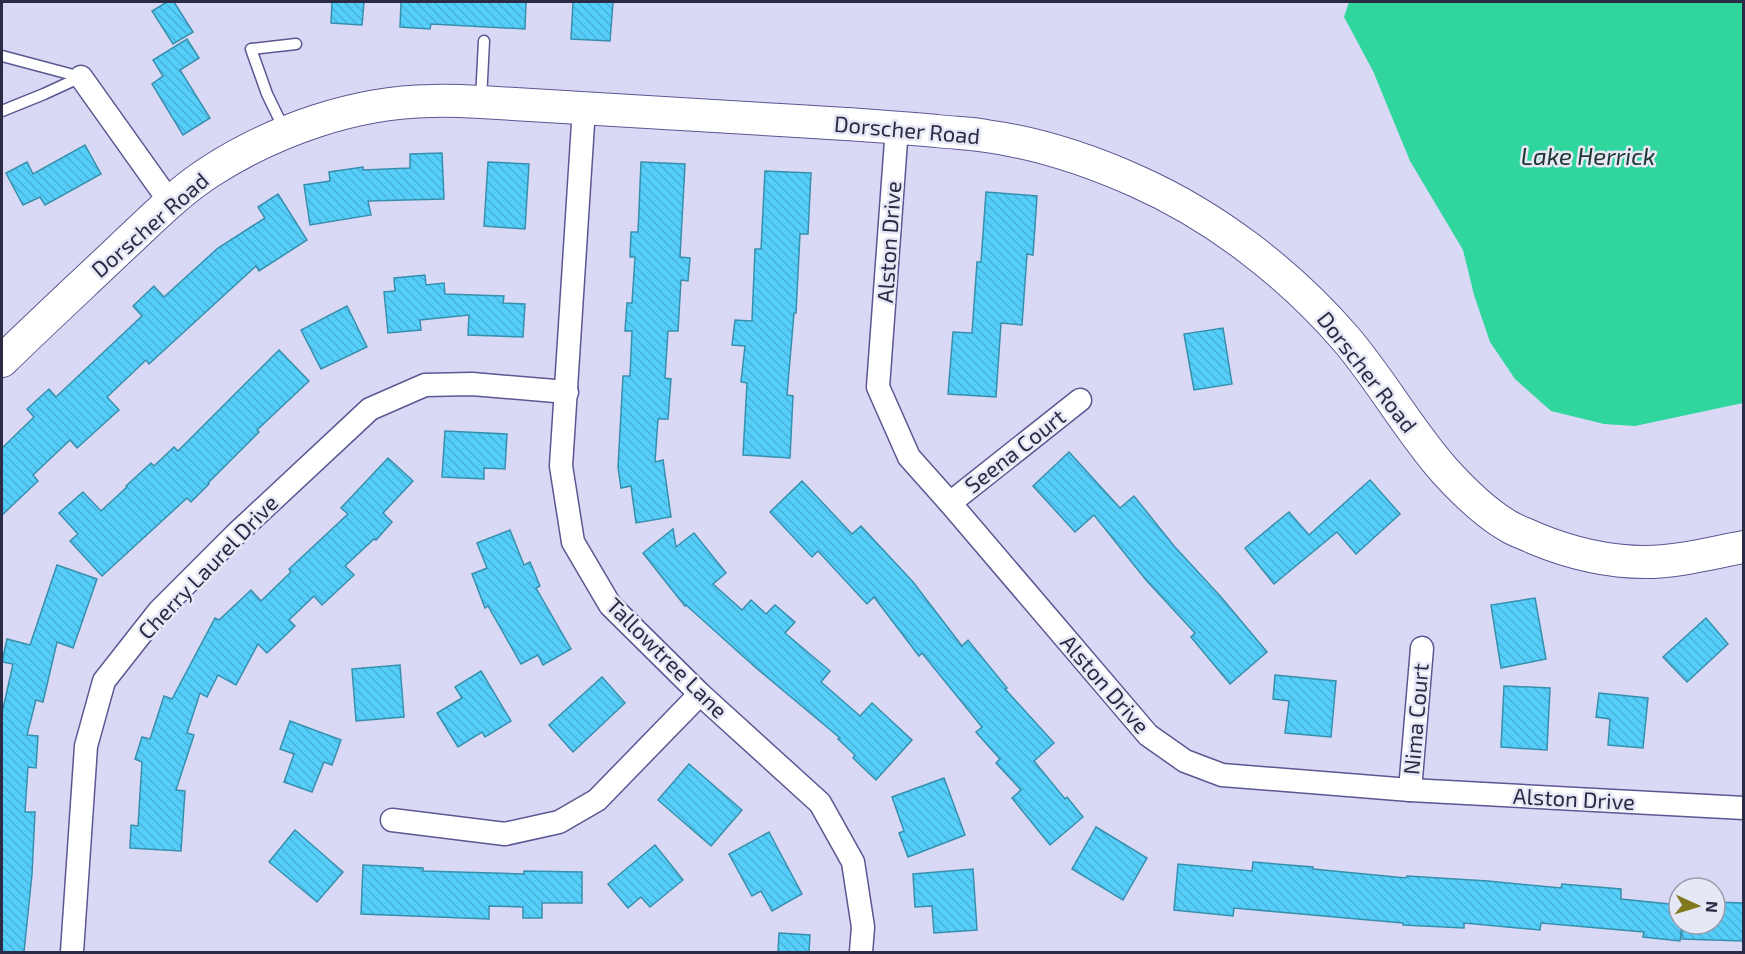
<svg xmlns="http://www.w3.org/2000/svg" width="1745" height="954" viewBox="0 0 1745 954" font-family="'Exo 2',sans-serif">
<defs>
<pattern id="building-back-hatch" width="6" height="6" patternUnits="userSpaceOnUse" patternTransform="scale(1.5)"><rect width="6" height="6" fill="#55cffa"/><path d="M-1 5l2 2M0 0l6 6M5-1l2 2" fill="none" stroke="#4ab2d8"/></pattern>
</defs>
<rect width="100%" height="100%" fill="#d9d9f5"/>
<path fill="#31d69e" d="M 1349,2 L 1743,2 L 1743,403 L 1635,426 L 1604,424 L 1551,411 L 1515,379 L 1490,342 L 1474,295 L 1463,250 L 1410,161 L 1373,71 L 1344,17 Z"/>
<g fill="url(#building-back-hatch)" stroke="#388fad" stroke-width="1.5">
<path d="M 167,2 L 174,2 L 193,32 L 173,44 L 152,11 Z"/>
<path d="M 332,2 L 364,2 L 362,25 L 331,23 Z"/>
<path d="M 401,2 L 526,2 L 525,29 L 431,24 L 430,29 L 400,27 Z"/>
<path d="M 573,2 L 613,2 L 610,41 L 571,39 Z"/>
<path d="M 187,39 L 199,58 L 180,70 L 210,118 L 183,135 L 152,84 L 163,76 L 153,60 Z"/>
<path d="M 85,145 L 101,174 L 45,205 L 40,197 L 23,205 L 6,173 L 27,162 L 33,174 Z"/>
<path d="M 442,153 L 444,199 L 368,201 L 371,215 L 310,225 L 304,185 L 330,181 L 329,172 L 363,167 L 363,170 L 410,168 L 410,154 Z"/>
<path d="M 488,162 L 529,164 L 525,229 L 484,226 Z"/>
<path d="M 641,162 L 685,164 L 680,257 L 690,258 L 688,281 L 681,280 L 678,331 L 668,331 L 665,378 L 671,379 L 668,419 L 658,419 L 655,462 L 663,460 L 671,517 L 636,523 L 631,486 L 621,488 L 618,467 L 623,376 L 630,376 L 632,331 L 625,331 L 627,303 L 632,303 L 635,257 L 630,257 L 631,232 L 638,232 Z"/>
<path d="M 765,171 L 811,173 L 808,234 L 800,234 L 796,313 L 794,313 L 787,395 L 793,396 L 790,458 L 743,455 L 747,383 L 741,382 L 745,346 L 732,345 L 735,320 L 752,321 L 755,249 L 761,249 Z"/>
<path d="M 986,192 L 1037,196 L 1033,255 L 1027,254 L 1022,325 L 1001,323 L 996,397 L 948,394 L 953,332 L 972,333 L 977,262 L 981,262 Z"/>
<path d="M 278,194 L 307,240 L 259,271 L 256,266 L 149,364 L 146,360 L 107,397 L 119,410 L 77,448 L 70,440 L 33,475 L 38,481 L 2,515 L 2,448 L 34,417 L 27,409 L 49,389 L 56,397 L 142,316 L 133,306 L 154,286 L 164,297 L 218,248 L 265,218 L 258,207 Z"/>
<path d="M 425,275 L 426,285 L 444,283 L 445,294 L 504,296 L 503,303 L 525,304 L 523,337 L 468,335 L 469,315 L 420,320 L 421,330 L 388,333 L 384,292 L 395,291 L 394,278 Z"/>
<path d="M 347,306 L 367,347 L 321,369 L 301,330 Z"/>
<path d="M 1223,328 L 1232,384 L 1194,390 L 1184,334 Z"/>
<path d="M 279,350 L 309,381 L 257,430 L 259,432 L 208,483 L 209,484 L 191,502 L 187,498 L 102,576 L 70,541 L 78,534 L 59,513 L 83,492 L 101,511 L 127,487 L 126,486 L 151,463 L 154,466 L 174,447 L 178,451 Z"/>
<path d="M 445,431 L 507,434 L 505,469 L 484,468 L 484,479 L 442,477 Z"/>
<path d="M 1069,452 L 1120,508 L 1134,496 L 1174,546 L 1221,597 L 1267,652 L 1230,684 L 1191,637 L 1195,633 L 1146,580 L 1094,515 L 1075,532 L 1033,486 Z"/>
<path d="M 388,458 L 413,481 L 383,513 L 392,522 L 376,540 L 374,539 L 345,566 L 354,575 L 322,605 L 314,596 L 289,620 L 295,626 L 267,653 L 258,644 L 236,685 L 218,675 L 207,697 L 200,693 L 187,733 L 194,735 L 176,790 L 185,791 L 181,851 L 130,848 L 131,825 L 138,826 L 142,762 L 135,759 L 142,737 L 150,739 L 164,696 L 172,699 L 215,618 L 219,620 L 251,590 L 261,601 L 291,572 L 289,569 L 348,514 L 341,508 Z"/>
<path d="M 1370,480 L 1400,514 L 1356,554 L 1337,532 L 1274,584 L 1245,548 L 1289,512 L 1309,535 Z"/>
<path d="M 802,481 L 852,534 L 861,526 L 913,582 L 962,646 L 968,640 L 1007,688 L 1005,689 L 1054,743 L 1034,761 L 1065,799 L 1067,797 L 1083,817 L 1050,845 L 1012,798 L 1021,790 L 996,763 L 1000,759 L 976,732 L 982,727 L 922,653 L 919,656 L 874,597 L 867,604 L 818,551 L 812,557 L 770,512 Z"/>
<path d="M 673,529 L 676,547 L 694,533 L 726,573 L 713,584 L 742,610 L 751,600 L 766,614 L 775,605 L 795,622 L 785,633 L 830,671 L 821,682 L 860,716 L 872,703 L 912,740 L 876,780 L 853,758 L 855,755 L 838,739 L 840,738 L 755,667 L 686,605 L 685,606 L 643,553 Z"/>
<path d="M 510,530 L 524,565 L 530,562 L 540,586 L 536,588 L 571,649 L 543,665 L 538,655 L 521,664 L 488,606 L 485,608 L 472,574 L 487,568 L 477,543 Z"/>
<path d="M 57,565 L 97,579 L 73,648 L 57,642 L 43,702 L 36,700 L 27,735 L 38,736 L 36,768 L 28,767 L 25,812 L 35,812 L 32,874 L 24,952 L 2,952 L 2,713 L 13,664 L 2,662 L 7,639 L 30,645 Z"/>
<path d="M 1535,598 L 1546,659 L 1501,668 L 1491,605 Z"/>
<path d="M 1706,618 L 1728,644 L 1687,682 L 1663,657 Z"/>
<path d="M 400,665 L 404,717 L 356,721 L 352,669 Z"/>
<path d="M 481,671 L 511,721 L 485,737 L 482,732 L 458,747 L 437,713 L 462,698 L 455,687 Z"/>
<path d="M 1275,675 L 1336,681 L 1331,737 L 1285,733 L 1289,701 L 1273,699 Z"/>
<path d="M 602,677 L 625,703 L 573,752 L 549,725 Z"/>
<path d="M 1504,686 L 1550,688 L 1547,750 L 1501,747 Z"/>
<path d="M 1599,693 L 1648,698 L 1643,748 L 1608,745 L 1610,719 L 1596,717 Z"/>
<path d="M 290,721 L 341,740 L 332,765 L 324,762 L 312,792 L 284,782 L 294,754 L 280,749 Z"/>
<path d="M 689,764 L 742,810 L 711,846 L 658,800 Z"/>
<path d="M 944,778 L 965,835 L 908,857 L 899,833 L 904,831 L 892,797 Z"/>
<path d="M 1096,827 L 1147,858 L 1123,900 L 1072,869 Z"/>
<path d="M 295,830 L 343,872 L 317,902 L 269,862 Z"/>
<path d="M 769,832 L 802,894 L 772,911 L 761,891 L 752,896 L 729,854 Z"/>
<path d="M 655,845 L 683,880 L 650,907 L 641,897 L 628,908 L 608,884 Z"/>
<path d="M 1253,862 L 1313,867 L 1313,869 L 1406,878 L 1407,876 L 1488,881 L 1561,888 L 1562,884 L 1621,889 L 1621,899 L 1679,905 L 1679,924 L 1682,924 L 1680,941 L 1643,937 L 1644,932 L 1541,923 L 1540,930 L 1464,923 L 1464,928 L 1403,925 L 1403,923 L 1234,908 L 1233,916 L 1174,910 L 1178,864 L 1252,871 Z"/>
<path d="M 363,865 L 423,868 L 423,871 L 524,874 L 524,871 L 582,872 L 582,903 L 542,903 L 542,918 L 523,918 L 523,907 L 489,906 L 489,919 L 361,914 Z"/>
<path d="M 973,869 L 977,930 L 934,933 L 932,906 L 915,907 L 913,874 Z"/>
<path d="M 1715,902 L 1743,903 L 1743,941 L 1682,939 L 1682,924 L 1715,924 Z"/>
<path d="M 779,933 L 810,935 L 809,952 L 778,952 Z"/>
</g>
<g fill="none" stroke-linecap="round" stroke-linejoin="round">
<defs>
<g id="lane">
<path d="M 2,56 L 81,77"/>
<path d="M 481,99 L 484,41"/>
<path d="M 2,111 L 44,94 L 81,77"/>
<path d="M 284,129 L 267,94 L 251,49 L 296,44"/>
</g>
<g id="street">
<path d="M 81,77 L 170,202"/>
<path d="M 584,108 L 561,466 L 573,542 L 610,605 L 700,694 L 820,803 L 853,862 L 863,927 L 861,952"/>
<path d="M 897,127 L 878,387 L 909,457 L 950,503 L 1148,735 L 1185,761 L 1222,775 L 1410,790 L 1744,808"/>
<path d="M 950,503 L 1080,400"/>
<path d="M 1410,790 L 1422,648"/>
<path d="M 392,820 L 505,834 L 559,822 L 597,800 L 700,694"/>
<path d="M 72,952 L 86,746 L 104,681 L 159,611 L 235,535 L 370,409 L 425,385 L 472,384 L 567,392"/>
</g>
<path id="secondary" d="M 2,361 C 41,323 81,286 121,248 C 150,221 178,192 211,171 C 275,130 355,102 431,101 C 447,100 464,101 481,102 C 581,108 680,114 780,120 C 832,123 884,126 937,131 C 953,133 970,133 986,136 C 1037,143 1089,160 1136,181 C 1215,216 1289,273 1346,339 C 1381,380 1408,429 1444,470 C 1463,491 1484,512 1508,526 C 1516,531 1526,534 1534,538 C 1570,553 1606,562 1645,562 C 1678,562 1711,553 1744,547"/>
</defs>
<use href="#lane" stroke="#5a5792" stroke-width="13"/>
<use href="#street" stroke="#5a5792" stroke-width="25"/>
<use href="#secondary" stroke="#5a5792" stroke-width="34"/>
<use href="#lane" stroke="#fff" stroke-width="10"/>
<use href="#street" stroke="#fff" stroke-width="22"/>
<use href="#secondary" stroke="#fff" stroke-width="32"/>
</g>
<g text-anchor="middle" stroke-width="5" stroke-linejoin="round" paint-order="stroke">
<g font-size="22" fill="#2b2b45" stroke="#e7e8f6">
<text transform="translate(907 130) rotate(5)" y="8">Dorscher Road</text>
<text transform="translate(150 225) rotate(-41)" y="8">Dorscher Road</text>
<text transform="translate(889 242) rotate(-86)" y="8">Alston Drive</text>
<text transform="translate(1367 372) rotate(52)" y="8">Dorscher Road</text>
<text transform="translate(1015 451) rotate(-38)" y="8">Seena Court</text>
<text transform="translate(208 567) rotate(-46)" y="8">Cherry Laurel Drive</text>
<text transform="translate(667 658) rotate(45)" y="8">Tallowtree Lane</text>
<text transform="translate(1105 684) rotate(49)" y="8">Alston Drive</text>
<text transform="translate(1416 719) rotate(-85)" y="8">Nima Court</text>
<text transform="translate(1574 799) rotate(3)" y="8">Alston Drive</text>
</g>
<g font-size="24" font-style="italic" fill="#1e362c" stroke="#e7e8f6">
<text x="1588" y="165">Lake Herrick</text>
</g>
</g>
<rect width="1745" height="954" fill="none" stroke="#2b2b45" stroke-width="6"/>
<g transform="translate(1697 906) rotate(94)"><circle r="28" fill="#e7e8f6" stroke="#9c9caf" stroke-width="1.5"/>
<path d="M0-4.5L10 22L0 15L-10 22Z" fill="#80791e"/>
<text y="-9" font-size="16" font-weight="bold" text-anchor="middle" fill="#2b2b45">N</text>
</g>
</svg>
